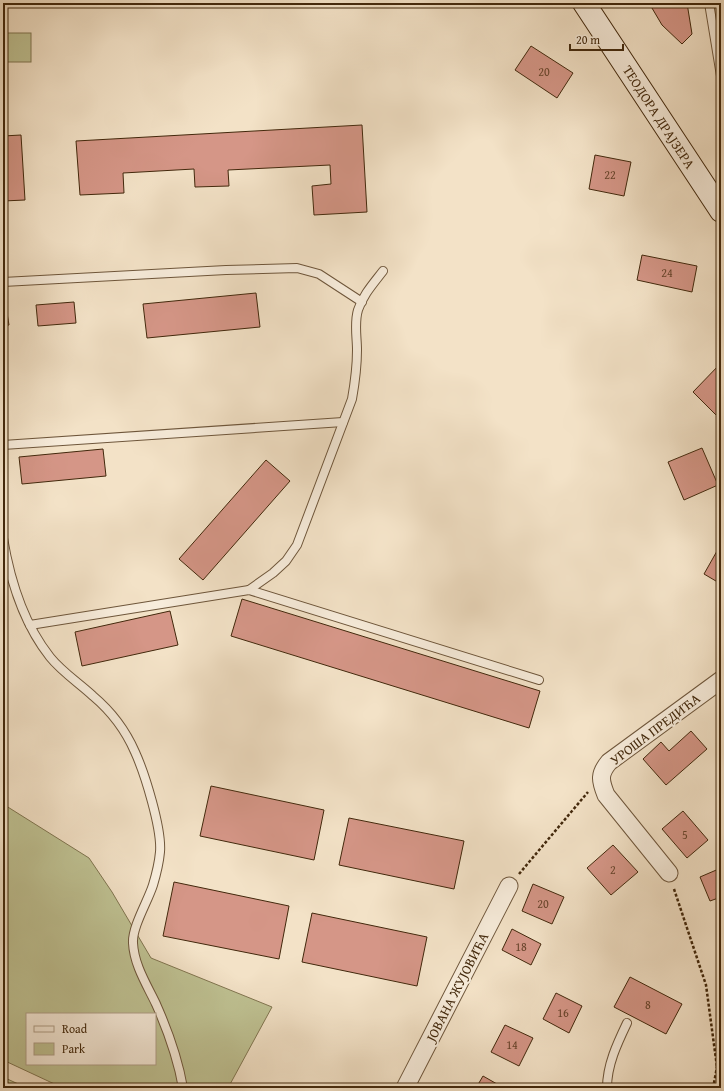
<svg xmlns="http://www.w3.org/2000/svg" width="724" height="1091" viewBox="0 0 724 1091" font-family="'Gentium Book Plus',serif">
<rect width="100%" height="100%" fill="#f3e2c7"/>
<filter id="stains"><feTurbulence type="fractalNoise" baseFrequency=".005" numOctaves="4"/><feColorMatrix values="0 0 0 0 .2 0 0 0 0 .09 0 0 0 0 .02 0 0 0 .5 -.17"/></filter>
<radialGradient id="worn" r=".72"><stop offset=".6" stop-color="#630" stop-opacity="0"/><stop offset="1" stop-color="#630" stop-opacity=".3"/></radialGradient>
<g fill="#bfc293" stroke="#807550" fill-rule="evenodd">
<rect x="3" y="33" width="28" height="29"/>
<path d="M 3,804 L 89,858 L 112,892 L 151,958 L 272,1007 L 228,1088 L 63,1088 L 3,1060 ZM 27,1014 L 155,1014 L 155,1064 L 27,1064 Z"/>
<path d="M 3,1077 L 27,1088 L 3,1088 Z"/>
</g>
<g fill="#d59687" stroke="#42280c">
<path d="M 649,3 L 687,3 L 692,34 L 682,44 L 662,25 Z"/>
<path d="M 531,46 L 573,73 L 557,98 L 515,70 Z"/>
<path d="M 362,125 L 367,212 L 314,215 L 312,186 L 331,184 L 330,165 L 228,170 L 229,186 L 195,187 L 194,169 L 123,173 L 124,193 L 80,195 L 76,141 Z"/>
<path d="M 21,135 L 25,200 L 3,201 L 3,136 Z"/>
<path d="M 595,155 L 631,162 L 624,196 L 589,189 Z"/>
<path d="M 642,255 L 697,266 L 692,292 L 637,280 Z"/>
<path d="M 256,293 L 260,327 L 147,338 L 143,304 Z"/>
<path d="M 74,302 L 76,323 L 38,326 L 36,305 Z"/>
<path d="M 3,307 L 6,307 L 9,325 L 3,326 Z"/>
<path d="M 721,363 L 721,420 L 693,392 Z"/>
<path d="M 702,448 L 718,485 L 684,500 L 668,462 Z"/>
<path d="M 103,449 L 106,476 L 22,484 L 19,457 Z"/>
<path d="M 266,460 L 290,481 L 203,580 L 179,559 Z"/>
<path d="M 717,551 L 721,554 L 721,584 L 704,574 Z"/>
<path d="M 242,599 L 540,691 L 529,728 L 231,636 Z"/>
<path d="M 170,611 L 178,645 L 82,666 L 75,632 Z"/>
<path d="M 691,731 L 707,749 L 666,785 L 643,759 L 661,742 L 669,751 Z"/>
<path d="M 211,786 L 324,810 L 314,860 L 200,836 Z"/>
<path d="M 683,811 L 708,840 L 687,858 L 662,829 Z"/>
<path d="M 349,818 L 464,841 L 454,889 L 339,865 Z"/>
<path d="M 613,845 L 638,872 L 611,895 L 587,868 Z"/>
<path d="M 721,868 L 721,897 L 710,901 L 700,877 Z"/>
<path d="M 174,882 L 289,906 L 279,959 L 163,936 Z"/>
<path d="M 533,884 L 564,897 L 552,924 L 522,911 Z"/>
<path d="M 312,913 L 427,937 L 417,986 L 302,962 Z"/>
<path d="M 512,929 L 541,944 L 531,965 L 502,950 Z"/>
<path d="M 630,977 L 682,1004 L 666,1034 L 614,1007 Z"/>
<path d="M 556,993 L 582,1006 L 569,1033 L 543,1019 Z"/>
<path d="M 505,1025 L 533,1038 L 519,1066 L 491,1052 Z"/>
<path d="M 483,1076 L 504,1088 L 476,1088 Z"/>
</g>
<g fill="none" stroke-linecap="round" stroke-linejoin="round">
<defs>
<g id="service">
<path d="M 709,3 L 721,76"/>
<path d="M 3,282 L 226,270 L 297,268 L 319,274 L 362,302"/>
<path d="M 3,445 L 343,422"/>
<path d="M 3,538 C 10,580 23,623 50,657 C 62,672 79,683 93,696 C 112,712 125,729 135,752 C 145,774 162,829 160,852 C 159,863 156,875 153,885 C 148,901 132,927 133,943 C 134,965 147,985 156,1004 C 168,1031 178,1059 183,1088"/>
<path d="M 249,590 L 273,573 L 286,561 L 297,545 L 352,399 C 355,382 357,367 357,350 C 357,337 354,323 358,310 C 363,295 373,284 383,271"/>
<path d="M 30,625 L 249,590 L 539,680"/>
<path d="M 607,1088 C 607,1065 617,1044 627,1023"/>
</g>
<g id="minor">
<path d="M 669,873 L 606,795 C 600,780 599,774 609,762 L 721,680"/>
<path d="M 405,1088 L 509,886"/>
</g>
<path id="secondary" d="M 584,3 L 721,211"/>
</defs>
<use href="#service" stroke="#6e563b" stroke-width="10"/>
<use href="#minor" stroke="#6e563b" stroke-width="19"/>
<use href="#secondary" stroke="#42280c" stroke-width="24"/>
<g stroke="#42280c" stroke-width="2.5" stroke-dasharray="3 2" stroke-linecap="butt">
<path d="M 519,874 L 588,792"/>
<path d="M 674,889 L 706,985 L 717,1067"/>
<path d="M 713,1088 L 717,1067 L 721,1066"/>
</g>
<use href="#service" stroke="#f7ecdb" stroke-width="8"/>
<use href="#minor" stroke="#f7ecdb" stroke-width="17"/>
<use href="#secondary" stroke="#f7ecdb" stroke-width="22"/>
</g>
<g text-anchor="middle" stroke-width="4" stroke-linejoin="round" paint-order="stroke">
<g font-size="12" fill="#67442b">
<text x="544" y="76">20</text>
<text x="610" y="179">22</text>
<text x="667" y="277">24</text>
<text x="685" y="839">5</text>
<text x="613" y="874">2</text>
<text x="543" y="908">20</text>
<text x="521" y="951">18</text>
<text x="648" y="1009">8</text>
<text x="563" y="1017">16</text>
<text x="512" y="1049">14</text>
</g>
<g font-size="14" fill="#42280c" stroke="#f7ecdb">
<text transform="translate(659 117) rotate(57)" y="5">ТЕОДОРА ДРАЈЗЕРА</text>
<text transform="translate(655 729) rotate(-37)" y="5">УРОША ПРЕДИЋА</text>
<text transform="translate(457 987) rotate(-63)" y="5">ЈОВАНА ЖУЈОВИЋА</text>
</g>
</g>
<rect width="724" height="1091" fill="none" stroke="#f3e2c7" stroke-width="16"/>
<rect x="4" y="4" width="716" height="1083" fill="none" stroke="#42280c" stroke-width="2"/>
<rect x="8" y="8" width="708" height="1075" fill="none" stroke="#42280c"/>
<rect x="26" y="1013" width="130" height="52" fill="#f7ecdb" stroke="#af9e88"/>
<rect x="34" y="1026" width="20" height="6" fill="#f7ecdb" stroke="#af9e88"/>
<text x="62" y="1033" font-size="12" fill="#42280c">Road</text>
<rect x="34" y="1043" width="20" height="12" fill="#bfc293" stroke="#af9e88"/>
<text x="62" y="1053" font-size="12" fill="#42280c">Park</text>
<path d="M570 44v6h53v-6" fill="none" stroke="#42280c" stroke-width="2"/>
<text x="576" y="44" font-size="12" fill="#42280c" stroke="#f7ecdb" stroke-width="3" paint-order="stroke">20 m</text>
<rect width="100%" height="100%" filter="url(#stains)"/>
<rect width="100%" height="100%" fill="url(#worn)"/>
</svg>
